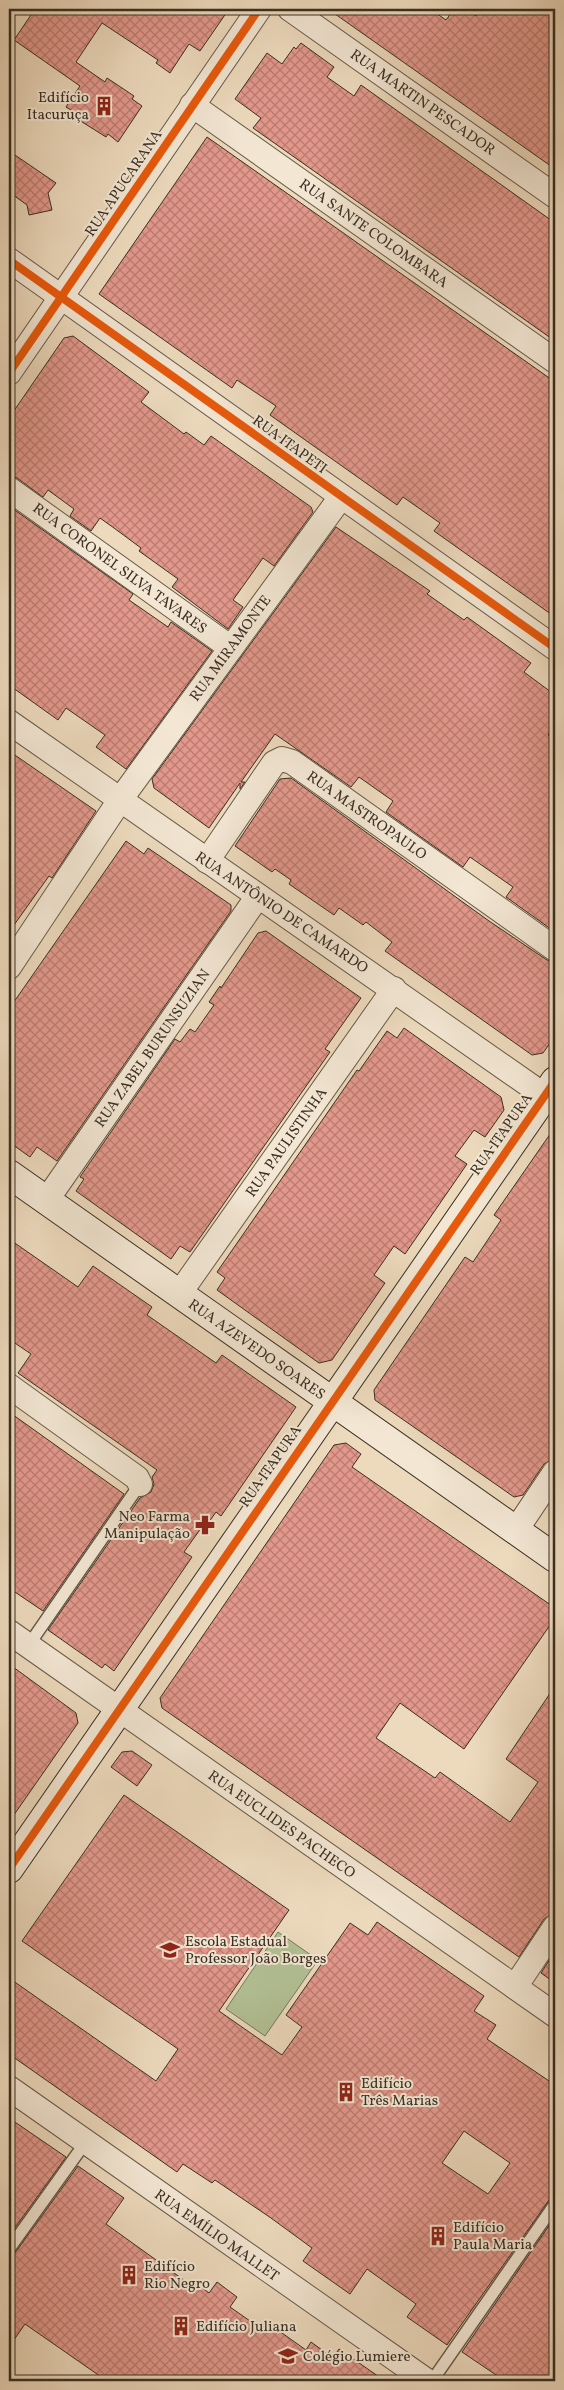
<svg xmlns="http://www.w3.org/2000/svg" width="564" height="2390" viewBox="0 0 564 2390" font-family="Vollkorn,serif">
<defs>
<pattern id="building-cross-hatch" width="8" height="8" patternUnits="userSpaceOnUse" patternTransform="scale(1.25)"><rect width="8" height="8" fill="#e3988b"/><path d="M0 0l8 8M0 8l8-8" fill="none" stroke="#b97c71"/></pattern>
</defs>
<rect width="100%" height="100%" fill="#eddabd"/>
<filter id="stains"><feTurbulence type="fractalNoise" baseFrequency=".004" numOctaves="4"/><feColorMatrix values="0 0 0 0 .2 0 0 0 0 .09 0 0 0 0 .02 0 0 0 .5 -.17"/></filter>
<radialGradient id="worn" r=".72"><stop offset=".6" stop-color="#630" stop-opacity="0"/><stop offset="1" stop-color="#630" stop-opacity=".3"/></radialGradient>
<path fill="#b2c195" stroke="#76785c" d="M 278,1932 L 318,1960 L 265,2036 L 226,2009 Z"/>
<g fill="url(#building-cross-hatch)" stroke="#3a2f22" fill-rule="evenodd">
<path d="M 35,9 L 229,9 L 200,51 L 189,44 L 170,73 L 156,63 L 158,60 L 102,23 L 76,62 L 105,82 L 107,78 L 134,96 L 132,99 L 142,106 L 118,142 L 108,134 L 106,137 L 79,120 L 82,117 L 66,107 L 80,86 L 14,40 Z"/>
<path d="M 328,9 L 430,9 L 446,20 L 454,9 L 465,9 L 476,16 L 481,9 L 555,9 L 555,169 Z"/>
<path d="M 301,43 L 334,67 L 327,77 L 354,96 L 361,85 L 555,223 L 555,341 L 253,128 L 261,118 L 235,99 L 267,53 L 282,64 L 294,47 L 296,49 Z"/>
<path d="M 207,137 L 555,382 L 555,617 L 434,531 L 440,523 L 403,497 L 397,505 L 270,415 L 276,406 L 237,380 L 232,388 L 99,294 Z"/>
<path d="M 9,151 L 56,183 L 48,193 L 52,210 L 29,215 L 27,205 L 9,192 Z"/>
<path d="M 73,336 L 149,392 L 141,402 L 184,434 L 186,432 L 204,445 L 211,436 L 311,507 L 313,512 L 274,566 L 263,558 L 233,600 L 243,607 L 228,629 L 172,587 L 178,579 L 139,551 L 141,548 L 114,528 L 100,518 L 91,531 L 70,516 L 74,509 L 48,490 L 43,497 L 17,478 L 9,476 L 9,418 L 64,338 Z"/>
<path d="M 9,506 L 133,594 L 129,600 L 168,627 L 171,622 L 212,651 L 126,769 L 96,747 L 105,735 L 66,708 L 58,720 L 9,685 Z"/>
<path d="M 336,527 L 430,591 L 427,594 L 464,620 L 467,617 L 531,663 L 524,672 L 555,695 L 555,724 L 548,735 L 555,740 L 555,932 L 506,897 L 513,887 L 470,857 L 463,867 L 386,812 L 393,801 L 359,777 L 351,787 L 275,734 L 241,782 L 245,782 L 240,789 L 240,783 L 209,828 L 154,788 L 152,779 Z"/>
<path d="M 9,751 L 96,811 L 52,878 L 49,876 L 9,932 Z"/>
<path d="M 291,778 L 489,921 L 547,960 L 555,962 L 555,1036 L 543,1053 L 532,1055 L 385,951 L 392,942 L 366,922 L 363,925 L 339,908 L 334,915 L 289,884 L 291,880 L 275,869 L 272,872 L 235,846 L 280,779 Z"/>
<path d="M 126,841 L 144,854 L 148,848 L 231,905 L 231,911 L 57,1161 L 37,1147 L 30,1157 L 9,1142 L 9,1009 Z"/>
<path d="M 266,931 L 361,998 L 325,1049 L 330,1052 L 190,1252 L 180,1246 L 171,1259 L 76,1191 L 84,1179 L 80,1177 L 175,1039 L 180,1042 L 190,1029 L 195,1032 L 214,1005 L 209,1002 L 220,986 L 221,988 L 258,933 Z"/>
<path d="M 404,1028 L 501,1097 L 504,1110 L 485,1137 L 474,1130 L 455,1156 L 467,1164 L 405,1254 L 394,1246 L 374,1275 L 385,1283 L 332,1360 L 319,1363 L 217,1290 L 225,1278 L 217,1272 L 357,1070 L 359,1071 L 387,1031 L 397,1038 Z"/>
<path d="M 555,1127 L 555,1458 L 544,1464 L 523,1495 L 514,1497 L 375,1400 L 374,1390 L 465,1257 L 473,1262 L 501,1220 L 494,1215 Z"/>
<path d="M 9,1239 L 78,1287 L 93,1266 L 152,1307 L 147,1315 L 216,1363 L 222,1355 L 296,1407 L 221,1516 L 216,1512 L 206,1526 L 204,1524 L 184,1552 L 192,1557 L 114,1671 L 105,1664 L 102,1668 L 48,1630 L 140,1498 L 151,1492 L 154,1484 L 152,1477 L 157,1470 L 18,1373 L 31,1354 L 9,1339 Z"/>
<path d="M 9,1412 L 124,1494 L 43,1611 L 9,1588 Z"/>
<path d="M 346,1443 L 361,1454 L 352,1467 L 555,1608 L 555,1618 L 464,1749 L 400,1703 L 376,1738 L 435,1778 L 440,1772 L 510,1822 L 538,1782 L 506,1759 L 555,1686 L 555,1913 L 544,1919 L 519,1957 L 162,1708 L 160,1698 L 334,1445 Z"/>
<path d="M 9,1664 L 76,1713 L 78,1723 L 9,1822 Z"/>
<path d="M 132,1751 L 152,1765 L 137,1786 L 111,1767 L 122,1752 Z"/>
<path d="M 124,1795 L 289,1910 L 219,2011 L 282,2055 L 302,2027 L 286,2015 L 350,1923 L 368,1935 L 377,1922 L 484,1996 L 474,2011 L 496,2025 L 487,2039 L 555,2085 L 555,2197 L 549,2200 L 447,2345 L 407,2317 L 416,2304 L 367,2269 L 350,2294 L 303,2261 L 312,2248 L 271,2218 L 215,2180 L 212,2183 L 183,2164 L 177,2172 L 9,2054 L 9,1978 L 156,2081 L 178,2049 L 22,1941 ZM 464,2131 L 510,2163 L 488,2194 L 442,2163 Z"/>
<path d="M 555,1951 L 555,1983 L 541,1973 Z"/>
<path d="M 9,2118 L 66,2157 L 9,2236 Z"/>
<path d="M 78,2166 L 124,2198 L 106,2224 L 170,2270 L 192,2286 L 197,2284 L 209,2293 L 217,2282 L 237,2297 L 230,2307 L 260,2328 L 265,2321 L 306,2350 L 311,2342 L 333,2358 L 339,2349 L 385,2381 L 107,2381 L 25,2324 L 9,2347 L 9,2256 L 15,2253 Z"/>
<path d="M 555,2217 L 555,2381 L 505,2381 L 462,2352 Z"/>
</g>
<g fill="none" stroke-linecap="round" stroke-linejoin="round">
<defs>
<g id="lane">
<path d="M 28,1646 L 140,1484"/>
<path d="M 9,2249 L 85,2143"/>
<path d="M 432,2381 L 555,2204"/>
</g>
<g id="street">
<path d="M 290,9 L 555,196"/>
<path d="M 192,105 L 555,361"/>
<path d="M 9,260 L 555,648"/>
<path d="M 9,373 L 259,9"/>
<path d="M 9,489 L 231,648"/>
<path d="M 9,722 L 555,1103"/>
<path d="M 207,861 L 274,763 L 282,759 L 292,762 L 555,949"/>
<path d="M 9,967 L 120,800 L 341,497"/>
<path d="M 46,1201 L 258,896"/>
<path d="M 179,1294 L 394,989"/>
<path d="M 9,1386 L 137,1478 L 140,1484"/>
<path d="M 516,1530 L 555,1472"/>
<path d="M 9,1632 L 555,2015"/>
<path d="M 515,1987 L 555,1927"/>
<path d="M 9,2088 L 427,2381"/>
</g>
<g id="secondary">
<path d="M 9,1174 L 555,1558"/>
<path d="M 9,1869 L 555,1081"/>
</g>
</defs>
<use href="#lane" stroke="#675a49" stroke-width="14"/>
<use href="#street" stroke="#675a49" stroke-width="26"/>
<use href="#secondary" stroke="#3a2f22" stroke-width="30"/>
<use href="#lane" stroke="#f3e7d4" stroke-width="11"/>
<use href="#street" stroke="#f3e7d4" stroke-width="24"/>
<use href="#secondary" stroke="#f3e7d4" stroke-width="28"/>
<defs>
<g id="cycleway">
<path d="M 9,260 L 555,648"/>
<path d="M 9,373 L 259,9"/>
<path d="M 9,1869 L 555,1081"/>
</g>
</defs>
<use href="#cycleway" stroke="#f3e7d4" stroke-width="11"/>
<use href="#cycleway" stroke="#e8590c" stroke-width="8"/>
</g>
<defs>
<symbol id="building-bare" viewBox="-9 -9 18 18"><path d="M-4-6H4V6H1V3H-1V6H-4ZM-2.5-4.3h1.7v1.8h-1.7ZM.8-4.3h1.7v1.8H.8ZM-2.5-1h1.7V.8h-1.7ZM.8-1h1.7V.8H.8Z" fill="#8f2418" stroke="#f3e7d4" stroke-width="2.5" paint-order="stroke"/></symbol>
<symbol id="pharmacy-bare" viewBox="-9 -9 18 18"><path d="M-2-6h4v4h4v4h-4v4h-4v-4h-4v-4h4Z" fill="#8f2418" stroke="#f3e7d4" stroke-width="2.5" paint-order="stroke"/></symbol>
<symbol id="school-bare" viewBox="-9 -9 18 18"><path d="M0-5L7-2L0 1L-7-2ZM-4 1L0 2.5L4 1V4Q0 6-4 4Z" fill="#8f2418" stroke="#f3e7d4" stroke-width="2.5" paint-order="stroke"/></symbol>
</defs>
<g fill-rule="evenodd">
<use href="#building-bare" x="90" y="92" width="28" height="28"/>
<use href="#pharmacy-bare" x="191" y="1511" width="28" height="28"/>
<use href="#school-bare" x="156" y="1936" width="28" height="28"/>
<use href="#building-bare" x="332" y="2078" width="28" height="28"/>
<use href="#building-bare" x="424" y="2222" width="28" height="28"/>
<use href="#building-bare" x="115" y="2261" width="28" height="28"/>
<use href="#building-bare" x="167" y="2312" width="28" height="28"/>
<use href="#school-bare" x="274" y="2342" width="28" height="28"/>
</g>
<g text-anchor="middle" stroke-width="4" stroke-linejoin="round" paint-order="stroke">
<g font-size="15" fill="#3a2f22" stroke="#f3e7d4" text-anchor="start">
<text x="89" y="102" text-anchor="end">Edifício<tspan x="89" dy="17">Itacuruça</tspan></text>
<text x="190" y="1521" text-anchor="end">Neo Farma<tspan x="190" dy="17">Manipulação</tspan></text>
<text x="185" y="1946">Escola Estadual<tspan x="185" dy="17">Professor João Borges</tspan></text>
<text x="361" y="2088">Edifício<tspan x="361" dy="17">Três Marias</tspan></text>
<text x="453" y="2232">Edifício<tspan x="453" dy="17">Paula Maria</tspan></text>
<text x="144" y="2271">Edifício<tspan x="144" dy="17">Rio Negro</tspan></text>
<text x="196" y="2331">Edifício Juliana</text>
<text x="303" y="2361">Colégio Lumiere</text>
</g>
<g font-size="15" fill="#3a2f22" stroke="#f3e7d4">
<text transform="translate(423 102) rotate(35)" y="5">RUA MARTIN PESCADOR</text>
<text transform="translate(123 183) rotate(-56)" y="5">RUA APUCARANA</text>
<text transform="translate(374 233) rotate(35)" y="5">RUA SANTE COLOMBARA</text>
<text transform="translate(290 444) rotate(36)" y="5">RUA ITAPETI</text>
<text transform="translate(120 568) rotate(36)" y="5">RUA CORONEL SILVA TAVARES</text>
<text transform="translate(230 648) rotate(-54)" y="5">RUA MIRAMONTE</text>
<text transform="translate(367 815) rotate(35)" y="5">RUA MASTROPAULO</text>
<text transform="translate(282 912) rotate(34)" y="5">RUA ANTÔNIO DE CAMARDO</text>
<text transform="translate(152 1048) rotate(-55)" y="5">RUA ZABEL BURUNSUZIAN</text>
<text transform="translate(501 1134) rotate(-55)" y="5">RUA ITAPURA</text>
<text transform="translate(286 1142) rotate(-55)" y="5">RUA PAULISTINHA</text>
<text transform="translate(257 1349) rotate(35)" y="5">RUA AZEVEDO SOARES</text>
<text transform="translate(270 1466) rotate(-55)" y="5">RUA ITAPURA</text>
<text transform="translate(282 1824) rotate(35)" y="5">RUA EUCLIDES PACHECO</text>
<text transform="translate(217 2235) rotate(35)" y="5">RUA EMÍLIO MALLET</text>
</g>
</g>
<rect width="564" height="2390" fill="none" stroke="#eddabd" stroke-width="30"/>
<rect x="10" y="10" width="544" height="2370" fill="none" stroke="#3a2f22" stroke-width="2.5"/>
<rect x="15" y="15" width="534" height="2360" fill="none" stroke="#3a2f22"/>
<rect width="100%" height="100%" filter="url(#stains)"/>
<rect width="100%" height="100%" fill="url(#worn)"/>
</svg>
